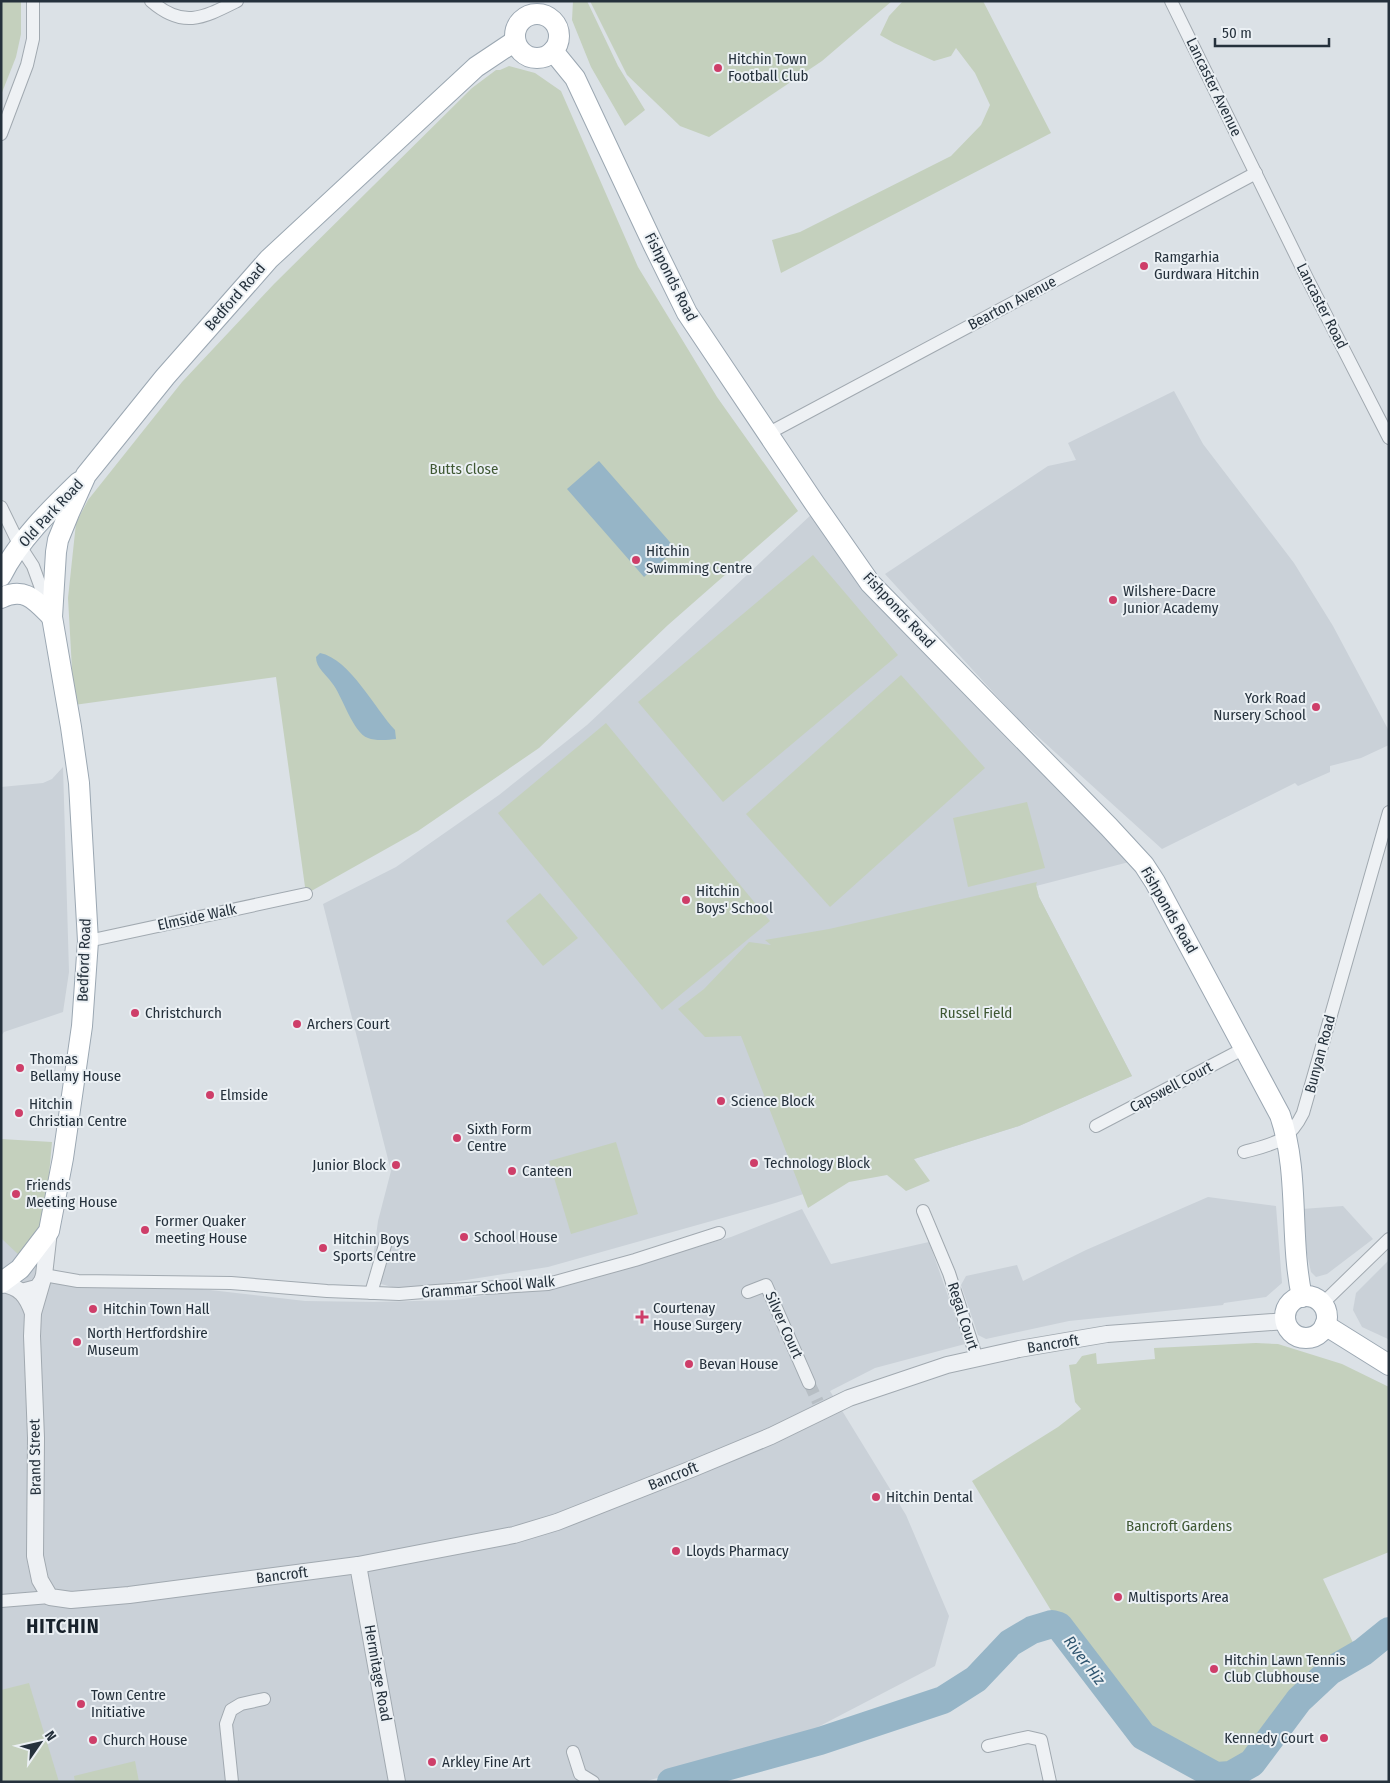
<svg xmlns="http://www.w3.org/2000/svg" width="1390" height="1783" viewBox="0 0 1390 1783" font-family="'Fira Sans Condensed',sans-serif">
<rect width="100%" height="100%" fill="#dbe1e6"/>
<g fill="#cad1d8">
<path d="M 1174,391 L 1203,444 L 1294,563 L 1333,626 L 1389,731 L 1389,745 L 1361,758 L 1330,766 L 1330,772 L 1298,786 L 1295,783 L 1162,849 L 1014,715 L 885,574 L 1048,466 L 1076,460 L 1068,443 Z"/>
<path d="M 813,513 L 1129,862 L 1036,886 L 1039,897 L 1132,1076 L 1019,1126 L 772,1204 L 548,1267 L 403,1290 L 370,1281 L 378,1221 L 391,1171 L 323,904 L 396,867 L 499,795 L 587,725 Z"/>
<path d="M 63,767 L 69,972 L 63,1012 L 4,1032 L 1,1036 L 1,787 L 43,783 L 52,779 Z"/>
<path d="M 1208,1197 L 1276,1206 L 1282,1283 L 1266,1297 L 1224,1303 L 1223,1305 L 1069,1321 L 986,1339 L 978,1335 L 961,1285 L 966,1276 L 1017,1265 L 1023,1281 L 1086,1250 Z"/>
<path d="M 1343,1206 L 1373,1239 L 1327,1274 L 1316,1277 L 1311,1272 L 1307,1254 L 1302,1209 Z"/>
<path d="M 802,1209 L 831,1264 L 929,1242 L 965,1344 L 875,1368 L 830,1391 L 906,1515 L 949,1616 L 935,1666 L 791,1741 L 643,1782 L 1,1782 L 1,1229 L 66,1286 L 175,1286 L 305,1301 L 374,1302 L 456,1300 L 588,1279 L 731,1237 Z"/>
<path d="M 1389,1260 L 1389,1338 L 1388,1339 L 1362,1327 L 1353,1310 L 1356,1293 Z"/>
</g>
<g fill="#c4d0bd">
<path d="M 1,1 L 21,1 L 21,34 L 16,57 L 1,95 Z"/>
<path d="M 573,1 L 587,1 L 618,66 L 645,110 L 625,126 L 591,67 L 572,20 Z"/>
<path d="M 590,1 L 892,1 L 822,61 L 709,137 L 680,126 L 627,75 Z"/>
<path d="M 903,1 L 983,1 L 1051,133 L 781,273 L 772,240 L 800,232 L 951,156 L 981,125 L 990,105 L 975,73 L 956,48 L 951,56 L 934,61 L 894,43 L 880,35 L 889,16 Z"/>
<path d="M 509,66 L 535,73 L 561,91 L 638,267 L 717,397 L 798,511 L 668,625 L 539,748 L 418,831 L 306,894 L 276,677 L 74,705 L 68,598 L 76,523 L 88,500 L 182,382 L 274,284 L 472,88 L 496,70 L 500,70 Z"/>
<path d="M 813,555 L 898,655 L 723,802 L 638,702 Z"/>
<path d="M 901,675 L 985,768 L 830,907 L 746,814 Z"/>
<path d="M 606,723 L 770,921 L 662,1010 L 498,813 Z"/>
<path d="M 1027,802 L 1045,868 L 968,887 L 953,818 Z"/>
<path d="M 1037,882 L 1036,885 L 1039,897 L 1132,1076 L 1019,1126 L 914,1159 L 930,1181 L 906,1191 L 887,1175 L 849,1182 L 808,1208 L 741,1036 L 705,1037 L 678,1009 L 704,989 L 749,942 L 771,945 L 765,940 L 829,929 Z"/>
<path d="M 540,893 L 578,938 L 543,966 L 506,921 Z"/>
<path d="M 1,1139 L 52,1142 L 45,1220 L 21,1257 L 1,1238 Z"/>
<path d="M 616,1142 L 638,1214 L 571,1234 L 549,1161 Z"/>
<path d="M 1256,1343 L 1278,1344 L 1342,1364 L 1389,1387 L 1389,1552 L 1323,1579 L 1356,1649 L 1322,1667 L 1293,1696 L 1252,1758 L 1220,1770 L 1194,1750 L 1172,1742 L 1154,1732 L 1106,1670 L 1052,1612 L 972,1481 L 1058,1427 L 1081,1409 L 1075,1402 L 1069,1365 L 1076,1364 L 1082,1356 L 1096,1353 L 1097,1364 L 1155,1359 L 1154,1348 Z"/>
<path d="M 29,1683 L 59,1782 L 1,1782 L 1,1690 Z"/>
<path d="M 135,1761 L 139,1782 L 75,1782 L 74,1776 Z"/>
</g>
<g fill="#96b5c7">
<path d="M 599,461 L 676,549 L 644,577 L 567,489 Z"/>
<path d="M 320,653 C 350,659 375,709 395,730 L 396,739 C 388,740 375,741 368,738 C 353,733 342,695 332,683 C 326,674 316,668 316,657 Z"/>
</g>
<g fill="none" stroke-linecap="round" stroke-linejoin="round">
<path stroke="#96b5c7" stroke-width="28" d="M 671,1782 L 820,1741 L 943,1700 L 976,1679 L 1010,1643 L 1032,1630 L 1052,1624 L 1059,1626 L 1143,1736 L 1216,1776 L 1231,1775 L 1252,1763 L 1299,1700 L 1330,1671 L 1363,1652 L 1389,1631"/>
<path stroke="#b7bec4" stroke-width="12" stroke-dasharray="12 6" stroke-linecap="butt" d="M 809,1383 L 818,1402"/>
<defs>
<g id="minor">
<path d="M 151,1 C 183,29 203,18 237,1"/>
<path d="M 1171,1 L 1308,280 L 1389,438"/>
<path d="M 1,134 L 27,65 L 33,39 L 33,1"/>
<path d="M 769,433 L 1256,173"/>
<path d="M 1,507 L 20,546 L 33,566 L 49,610"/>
<path d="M 88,941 L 306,894"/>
<path d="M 1096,1126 L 1245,1048"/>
<path d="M 1244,1152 C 1273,1144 1289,1142 1303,1113 L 1389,812"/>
<path d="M 923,1211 L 949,1273 L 977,1359"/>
<path d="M 21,1290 L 36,1286 L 44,1275 L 78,1281 L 231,1283 L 327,1291 L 399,1294 L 436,1291 L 548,1284 L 635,1260 L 719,1233"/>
<path d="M 748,1292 L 766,1285 L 809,1383"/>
<path d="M 371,1293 L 385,1245"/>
<path d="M 1322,1304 L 1389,1239"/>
<path d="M 1,1601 L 50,1597"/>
<path d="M 988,1746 L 1028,1737 L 1041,1740 L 1050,1782"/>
<path d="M 573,1752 L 580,1774 L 593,1782"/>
<path d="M 232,1782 L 226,1724 L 231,1710 L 241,1704 L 264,1699"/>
</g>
<g id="tertiary">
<path d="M 49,1231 L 44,1275 L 33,1313 L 32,1336 L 36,1438 L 35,1556 L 40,1580 L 50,1597 L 71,1600 L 129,1595 L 358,1565 L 514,1535 L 557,1522 L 694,1468 L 771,1436 L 849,1398 L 947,1365 L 1019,1349 L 1107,1334 L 1286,1321"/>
<path d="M 1,1284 C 20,1286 27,1296 33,1313"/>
<path d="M 358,1565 L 397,1782"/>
</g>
<g id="primary">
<circle cx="537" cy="36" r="22"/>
<path d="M 553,51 L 575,78 L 654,246 L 687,313 L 815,504 L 870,583 L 1109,827 L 1144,865 L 1155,882 L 1280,1115 C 1300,1173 1289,1237 1302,1297"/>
<path d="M 1,576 C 19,540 50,510 79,482"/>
<path d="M 1,598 C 25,586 36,601 52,617"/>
<path d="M 1,1283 L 20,1269 L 49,1231 L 63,1158 L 82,1026 L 88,941 L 79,783 L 71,727 L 52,617 L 56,552 L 58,540 L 69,513 L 86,475 L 165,377 L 269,259 L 476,67 L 515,41"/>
<circle cx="1306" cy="1317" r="21"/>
<path d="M 1325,1325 L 1389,1365"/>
</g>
</defs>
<use href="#minor" stroke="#a1a9b0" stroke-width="14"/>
<use href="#tertiary" stroke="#a1a9b0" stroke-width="18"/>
<use href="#primary" stroke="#9ba7b2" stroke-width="22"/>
<use href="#minor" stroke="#eef1f4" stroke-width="12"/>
<use href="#tertiary" stroke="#eef1f4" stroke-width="16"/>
<use href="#primary" stroke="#fff" stroke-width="20"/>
</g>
<g fill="#ce3e69" stroke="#ebf0f4" stroke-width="2">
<circle cx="718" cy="68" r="5"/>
<circle cx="1144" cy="266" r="5"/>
<circle cx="636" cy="560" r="5"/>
<circle cx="1113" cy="600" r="5"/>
<circle cx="1316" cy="707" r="5"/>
<circle cx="686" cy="900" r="5"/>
<circle cx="135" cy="1013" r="5"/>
<circle cx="297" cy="1024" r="5"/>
<circle cx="20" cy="1068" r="5"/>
<circle cx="210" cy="1095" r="5"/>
<circle cx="721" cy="1101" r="5"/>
<circle cx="19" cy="1113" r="5"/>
<circle cx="457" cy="1138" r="5"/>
<circle cx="754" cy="1163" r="5"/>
<circle cx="396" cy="1165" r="5"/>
<circle cx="512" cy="1171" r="5"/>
<circle cx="16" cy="1194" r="5"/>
<circle cx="145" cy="1230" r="5"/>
<circle cx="464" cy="1237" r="5"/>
<circle cx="323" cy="1248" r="5"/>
<circle cx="93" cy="1309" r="5"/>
<path d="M639.5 1309.5h5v5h5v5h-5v5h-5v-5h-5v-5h5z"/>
<circle cx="77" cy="1342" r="5"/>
<circle cx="689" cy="1364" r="5"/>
<circle cx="876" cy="1497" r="5"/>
<circle cx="676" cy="1551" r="5"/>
<circle cx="1118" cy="1597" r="5"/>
<circle cx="1214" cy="1669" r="5"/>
<circle cx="81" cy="1704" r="5"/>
<circle cx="1324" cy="1738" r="5"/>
<circle cx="93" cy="1740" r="5"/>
<circle cx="432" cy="1762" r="5"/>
</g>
<g text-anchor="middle" stroke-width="4" stroke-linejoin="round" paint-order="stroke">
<g font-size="15" fill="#25313c" stroke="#ebf0f4" text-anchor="start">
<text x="728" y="64">Hitchin Town<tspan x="728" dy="17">Football Club</tspan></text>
<text x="1154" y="262">Ramgarhia<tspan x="1154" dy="17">Gurdwara Hitchin</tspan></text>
<text x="646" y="556">Hitchin<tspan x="646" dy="17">Swimming Centre</tspan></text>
<text x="1123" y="596">Wilshere-Dacre<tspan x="1123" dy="17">Junior Academy</tspan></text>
<text x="1306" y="703" text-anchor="end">York Road<tspan x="1306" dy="17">Nursery School</tspan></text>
<text x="696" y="896">Hitchin<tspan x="696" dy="17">Boys' School</tspan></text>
<text x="145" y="1018">Christchurch</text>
<text x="307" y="1029">Archers Court</text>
<text x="30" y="1064">Thomas<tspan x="30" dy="17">Bellamy House</tspan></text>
<text x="220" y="1100">Elmside</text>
<text x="731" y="1106">Science Block</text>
<text x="29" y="1109">Hitchin<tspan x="29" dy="17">Christian Centre</tspan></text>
<text x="467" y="1134">Sixth Form<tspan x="467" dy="17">Centre</tspan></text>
<text x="764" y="1168">Technology Block</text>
<text x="386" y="1170" text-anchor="end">Junior Block</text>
<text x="522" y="1176">Canteen</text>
<text x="26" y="1190">Friends<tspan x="26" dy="17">Meeting House</tspan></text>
<text x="155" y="1226">Former Quaker<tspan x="155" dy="17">meeting House</tspan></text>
<text x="474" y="1242">School House</text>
<text x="333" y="1244">Hitchin Boys<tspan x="333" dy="17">Sports Centre</tspan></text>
<text x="653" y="1313">Courtenay<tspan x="653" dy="17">House Surgery</tspan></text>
<text x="103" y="1314">Hitchin Town Hall</text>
<text x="87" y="1338">North Hertfordshire<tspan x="87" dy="17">Museum</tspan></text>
<text x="699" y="1369">Bevan House</text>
<text x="886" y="1502">Hitchin Dental</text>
<text x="686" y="1556">Lloyds Pharmacy</text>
<text x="1128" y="1602">Multisports Area</text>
<text x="1224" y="1665">Hitchin Lawn Tennis<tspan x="1224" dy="17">Club Clubhouse</tspan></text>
<text x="91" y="1700">Town Centre<tspan x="91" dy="17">Initiative</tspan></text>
<text x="1314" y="1743" text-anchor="end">Kennedy Court</text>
<text x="103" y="1745">Church House</text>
<text x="442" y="1767">Arkley Fine Art</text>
</g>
<g font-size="15" fill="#25313c" stroke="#ebf0f4">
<text transform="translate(1214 87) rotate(64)" y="5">Lancaster Avenue</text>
<text transform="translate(671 277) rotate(63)" y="5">Fishponds Road</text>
<text transform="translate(235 297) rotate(-49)" y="5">Bedford Road</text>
<text transform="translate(1012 303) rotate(-28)" y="5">Bearton Avenue</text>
<text transform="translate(1322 306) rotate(63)" y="5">Lancaster Road</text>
<text transform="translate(51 513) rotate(-47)" y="5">Old Park Road</text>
<text transform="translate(899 610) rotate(47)" y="5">Fishponds Road</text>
<text transform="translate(1169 910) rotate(60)" y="5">Fishponds Road</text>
<text transform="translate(197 917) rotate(-12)" y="5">Elmside Walk</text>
<text transform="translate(84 960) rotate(-88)" y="5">Bedford Road</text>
<text transform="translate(1320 1054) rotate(-75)" y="5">Bunyan Road</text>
<text transform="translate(1171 1087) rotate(-28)" y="5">Capswell Court</text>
<text transform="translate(488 1287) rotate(-5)" y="5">Grammar School Walk</text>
<text transform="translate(963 1316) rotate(72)" y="5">Regal Court</text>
<text transform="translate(784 1325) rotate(66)" y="5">Silver Court</text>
<text transform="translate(1053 1344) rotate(-9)" y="5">Bancroft</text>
<text transform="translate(35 1457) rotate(-91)" y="5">Brand Street</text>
<text transform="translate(673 1476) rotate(-22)" y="5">Bancroft</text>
<text transform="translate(282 1575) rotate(-7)" y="5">Bancroft</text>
<text transform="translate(378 1673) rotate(80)" y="5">Hermitage Road</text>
</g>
<g font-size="15" fill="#3f5833" stroke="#ebf0f4">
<text x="464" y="474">Butts Close</text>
<text x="976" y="1018">Russel Field</text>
<text x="1179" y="1531">Bancroft Gardens</text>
</g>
<g font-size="16" font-style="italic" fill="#305670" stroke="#ebf0f4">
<text transform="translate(1085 1660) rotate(53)" y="6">River Hiz</text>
</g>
<g font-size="20" font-weight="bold" letter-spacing="1" fill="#18222c" stroke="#ebf0f4">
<text x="63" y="1633">HITCHIN</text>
</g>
</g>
<rect width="1390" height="1783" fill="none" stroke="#25313c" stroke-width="5"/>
<g transform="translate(40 1743) rotate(56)" stroke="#ebf0f4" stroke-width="4" paint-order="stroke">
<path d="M0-4L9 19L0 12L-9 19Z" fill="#25313c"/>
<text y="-8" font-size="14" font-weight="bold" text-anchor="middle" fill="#25313c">N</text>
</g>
<path d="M1215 38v8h114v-8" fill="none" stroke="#25313c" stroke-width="2.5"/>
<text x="1222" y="38" font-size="15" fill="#25313c" stroke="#ebf0f4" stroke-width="4" paint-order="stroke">50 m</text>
</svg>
